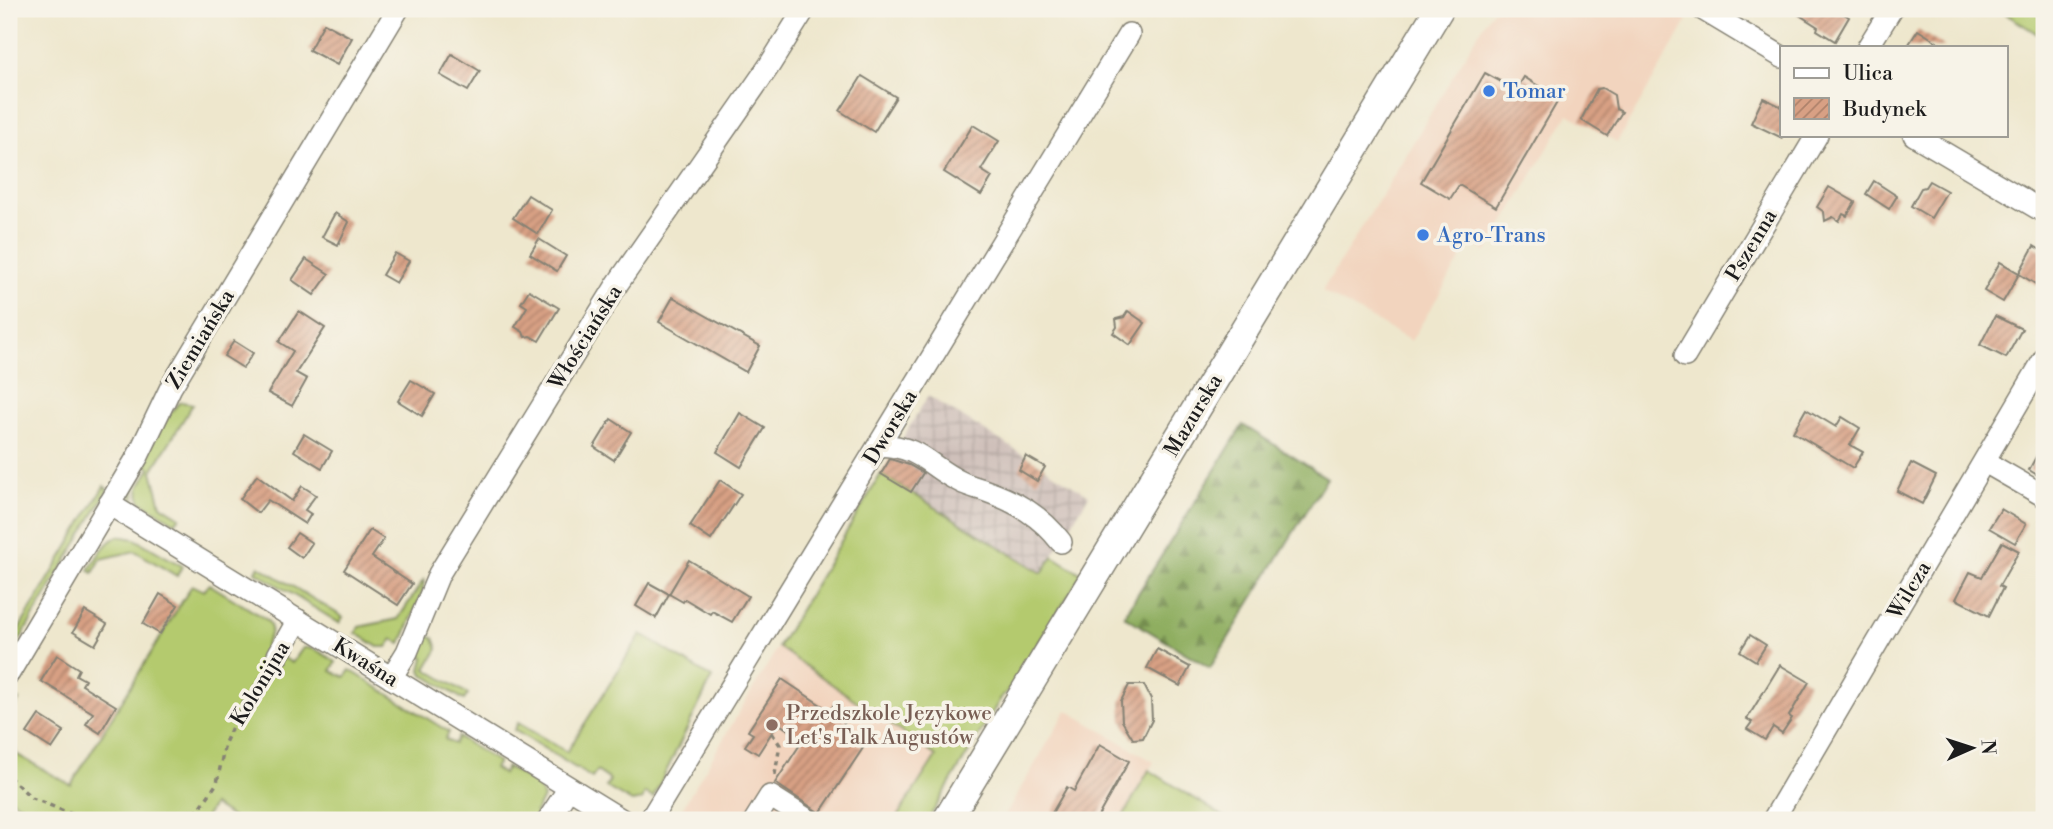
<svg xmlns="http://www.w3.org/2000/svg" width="2053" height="829" viewBox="0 0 2053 829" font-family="'Libre Bodoni',serif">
<defs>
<pattern id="industrial-grid" width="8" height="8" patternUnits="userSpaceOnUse" patternTransform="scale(1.75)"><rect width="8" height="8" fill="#cfc0ba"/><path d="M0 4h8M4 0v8" fill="none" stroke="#b1a49f"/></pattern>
<pattern id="forest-firs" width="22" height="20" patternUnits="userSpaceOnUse" patternTransform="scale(1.75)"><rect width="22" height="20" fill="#8fae61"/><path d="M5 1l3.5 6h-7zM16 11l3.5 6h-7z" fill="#748d4f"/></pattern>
<pattern id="building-hatch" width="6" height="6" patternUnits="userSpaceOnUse" patternTransform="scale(1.75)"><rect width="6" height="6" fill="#d8a084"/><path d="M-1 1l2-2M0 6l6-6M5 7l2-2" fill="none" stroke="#ae826b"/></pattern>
</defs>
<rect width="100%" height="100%" fill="#f7f3e8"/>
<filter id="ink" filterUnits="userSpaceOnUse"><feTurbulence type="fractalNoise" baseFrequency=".0143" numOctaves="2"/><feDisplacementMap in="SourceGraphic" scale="14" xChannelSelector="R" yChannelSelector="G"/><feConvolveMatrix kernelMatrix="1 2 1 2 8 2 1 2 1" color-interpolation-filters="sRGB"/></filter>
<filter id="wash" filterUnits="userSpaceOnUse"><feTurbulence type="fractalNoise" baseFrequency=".00686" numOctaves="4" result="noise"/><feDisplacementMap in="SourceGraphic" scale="28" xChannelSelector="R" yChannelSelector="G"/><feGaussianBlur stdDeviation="1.57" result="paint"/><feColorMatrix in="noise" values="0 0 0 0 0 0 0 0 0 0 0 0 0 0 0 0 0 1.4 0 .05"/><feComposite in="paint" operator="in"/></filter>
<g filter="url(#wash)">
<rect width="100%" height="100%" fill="#eee7cd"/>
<g fill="#f2d4be">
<path d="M 1493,9 L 1670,9 L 1688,20 L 1617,142 L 1568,114 L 1487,252 L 1471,242 L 1411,341 L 1322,291 L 1385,190 Z"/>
<path d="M 778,647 L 936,756 L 895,820 L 839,820 L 828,813 L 823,820 L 687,820 L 678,815 Z"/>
<path d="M 1067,710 L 1154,762 L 1121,820 L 1002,820 Z"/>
</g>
<path fill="url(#industrial-grid)" d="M 928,396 L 1089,495 L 1042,573 L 881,474 Z"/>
<g fill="#b4ca6e" stroke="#687345" stroke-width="2">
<path d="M 1998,9 L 2044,9 L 2044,38 Z"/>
<path d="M 181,402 L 193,404 L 152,471 L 161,505 L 180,517 L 175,523 L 140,501 L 139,487 L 150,468 L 146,465 C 132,486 131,488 138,511 C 132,505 129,495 132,486 C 137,470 168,410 181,402 Z"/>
<path d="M 881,474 L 1042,573 L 1053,556 L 1082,574 L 1011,687 L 1001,698 L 928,820 L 895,820 L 936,756 L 778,647 Z"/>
<path d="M 104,486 L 108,490 L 9,658 L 9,646 Z"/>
<path d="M 118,536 L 135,539 L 182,566 L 177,576 L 135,551 L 101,559 L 93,573 L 89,570 C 97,557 104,543 118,536 Z"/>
<path d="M 259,566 L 343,617 L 339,623 L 256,572 Z"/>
<path d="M 424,579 L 423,591 L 401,644 L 393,639 L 387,647 L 378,647 L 356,633 L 359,627 L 398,619 Z"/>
<path d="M 209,584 L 267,620 C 275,630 269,636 265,646 L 292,663 L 303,648 C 314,646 326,656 336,662 L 331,671 L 345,677 L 350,670 L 449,732 L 445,739 L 454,744 L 458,737 L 498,762 L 494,768 L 503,774 L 507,767 L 538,786 L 543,798 L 535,812 L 542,817 L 540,820 L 236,820 L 213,805 L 204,820 L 44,820 L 9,798 L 9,704 L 13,697 L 19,700 L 9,717 L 16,754 L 71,785 L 192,585 L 204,591 Z"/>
<path d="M 426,633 L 434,638 L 438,649 L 426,669 L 468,694 L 464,700 L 423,674 L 421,670 L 424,658 L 414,652 Z"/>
<path d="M 641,634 L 712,678 L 653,798 L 645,793 L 642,800 L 632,802 L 606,787 L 610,780 L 597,771 L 592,778 L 514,730 L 518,723 L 567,752 Z"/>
<path d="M 1149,770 L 1229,820 L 1121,820 Z"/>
</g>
<path fill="url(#forest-firs)" stroke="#56653e" stroke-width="2" d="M 1243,425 L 1327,478 L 1210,668 L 1124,616 Z"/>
<g id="blocks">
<g fill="url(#building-hatch)">
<path d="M 1790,9 L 1835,9 L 1849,17 L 1835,41 L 1817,30 L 1818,27 Z"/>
<path d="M 324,23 L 352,38 L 337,65 L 309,50 Z"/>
<path d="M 1918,30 L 1945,47 L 1907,47 Z"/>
<path d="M 452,54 L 480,71 L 468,91 L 440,75 Z"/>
<path d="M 1485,73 L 1516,90 L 1524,77 L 1559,99 L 1496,207 L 1459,185 L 1450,199 L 1421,182 Z"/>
<path d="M 862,76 L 896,97 L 874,132 L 840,111 Z"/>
<path d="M 1602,88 L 1614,95 L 1616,109 L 1622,112 L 1607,136 L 1581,120 L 1597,89 Z"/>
<path d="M 1763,98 L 1782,107 L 1782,138 L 1751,123 Z"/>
<path d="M 973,125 L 999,141 L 981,170 L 992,177 L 981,195 L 944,172 Z"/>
<path d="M 1874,181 L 1897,196 L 1889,209 L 1866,194 Z"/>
<path d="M 1929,181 L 1947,191 L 1931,218 L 1911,206 L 1921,188 L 1925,187 Z"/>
<path d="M 1829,187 L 1855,202 L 1847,216 L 1843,214 L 1839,221 L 1833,217 L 1825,221 L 1824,212 L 1817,207 Z"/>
<path d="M 528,195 L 552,210 L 538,234 L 513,218 Z"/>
<path d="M 335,213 L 349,222 L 338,245 L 322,237 Z"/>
<path d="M 539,239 L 566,256 L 557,271 L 530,254 Z"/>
<path d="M 2034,246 L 2044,252 L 2044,289 L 2019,274 L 2003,302 L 1984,291 L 2000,262 L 2019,273 Z"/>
<path d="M 395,253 L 409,261 L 396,283 L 382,275 Z"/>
<path d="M 306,259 L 329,274 L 314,295 L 292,280 Z"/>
<path d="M 529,290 L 559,308 L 539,341 L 530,336 L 525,337 L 523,332 L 515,327 L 527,307 L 521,303 Z"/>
<path d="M 673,297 L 760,346 L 746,372 L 659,322 Z"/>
<path d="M 299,311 L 325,328 L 296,373 L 307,379 L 292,406 L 268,393 L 293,351 L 279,342 Z"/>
<path d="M 1128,311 L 1145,323 L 1130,345 L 1113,333 L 1117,327 L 1116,319 L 1124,317 Z"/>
<path d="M 1995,316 L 2022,329 L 2006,358 L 1980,345 Z"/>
<path d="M 234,341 L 253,353 L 243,368 L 224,356 Z"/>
<path d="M 411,380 L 435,394 L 422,416 L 398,401 Z"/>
<path d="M 1806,409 L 1836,427 L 1842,417 L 1860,428 L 1850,445 L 1863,452 L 1853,468 L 1793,432 Z"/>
<path d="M 740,413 L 765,428 L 741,467 L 717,452 Z"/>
<path d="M 611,419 L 631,432 L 614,460 L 594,447 Z"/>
<path d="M 304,434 L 332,451 L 322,468 L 294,451 Z"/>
<path d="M 2044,442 L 2044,479 L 2029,470 Z"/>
<path d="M 1026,456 L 1045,467 L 1037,481 L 1019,470 Z"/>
<path d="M 890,459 L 909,465 L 923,473 L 911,492 L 881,474 Z"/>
<path d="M 1911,463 L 1936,476 L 1922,504 L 1897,491 Z"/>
<path d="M 257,475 L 292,501 L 302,486 L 316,495 L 305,510 L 311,514 L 305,524 L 268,500 L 258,513 L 240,499 Z"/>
<path d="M 720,480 L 741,494 L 711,540 L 690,526 Z"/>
<path d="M 2001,509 L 2026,524 L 2015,543 L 1989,528 Z"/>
<path d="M 370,530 L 384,539 L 372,557 L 412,584 L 398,605 L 344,570 Z"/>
<path d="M 297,533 L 312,543 L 302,558 L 287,547 Z"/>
<path d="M 2002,542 L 2019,551 L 1999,586 L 2003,588 L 1989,616 L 1956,599 L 1970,572 L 1982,577 Z"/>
<path d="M 689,560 L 748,596 L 732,622 L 712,611 L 710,614 L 685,599 L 683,602 L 669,594 Z"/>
<path d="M 649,583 L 669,594 L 656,618 L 636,606 Z"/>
<path d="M 160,594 L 178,605 L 160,634 L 143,624 Z"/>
<path d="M 85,611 L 107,624 L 95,645 L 73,632 Z"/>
<path d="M 1750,635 L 1766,645 L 1756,661 L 1740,651 Z"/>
<path d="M 1157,649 L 1190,667 L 1180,686 L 1147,668 Z"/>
<path d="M 57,655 L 79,669 L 76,675 L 85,680 L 82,685 L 116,706 L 100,733 L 86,724 L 93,713 L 41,681 Z"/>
<path d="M 1780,665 L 1809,682 L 1789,716 L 1792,718 L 1782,733 L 1773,727 L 1765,740 L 1747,729 L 1752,722 L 1747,719 Z"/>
<path d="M 782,679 L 830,711 L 834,704 L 850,715 L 838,732 L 863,748 L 820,813 L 775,783 L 803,740 L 778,723 L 758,754 L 745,746 L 753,734 L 748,731 Z"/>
<path d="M 1129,685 L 1144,685 L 1151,699 L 1152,720 L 1143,738 L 1133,739 L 1122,721 L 1121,701 Z"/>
<path d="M 39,715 L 64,731 L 52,749 L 27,733 Z"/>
<path d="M 1100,744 L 1129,761 L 1096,820 L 1048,820 L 1067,787 L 1074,791 Z"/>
</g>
</g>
</g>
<g filter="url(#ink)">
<use href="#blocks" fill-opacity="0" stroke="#858274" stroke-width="2"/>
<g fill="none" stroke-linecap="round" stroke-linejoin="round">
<defs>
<g id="minor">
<path d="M 1702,9 L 1782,57"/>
<path d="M 1868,47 L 1891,10"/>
<path d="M 1914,135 L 2044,212"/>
<path d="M 1685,356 L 1817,135"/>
<path d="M 879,445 C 923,447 926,465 961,482 C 969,486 978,488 986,491 C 1017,502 1041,516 1061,542"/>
<path d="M 1985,462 L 2044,496"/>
<path d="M 109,504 L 622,820"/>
<path d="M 278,655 L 298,620"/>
<path d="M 9,673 L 138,456 L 171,387 L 398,9"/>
<path d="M 391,678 L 407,652 L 439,574 L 618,283 L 769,66 L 804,10"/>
<path d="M 548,820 L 569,788"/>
<path d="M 650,820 L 1129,34"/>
<path d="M 755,820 L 770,796 L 808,820"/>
<path d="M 1773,820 L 2044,359"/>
</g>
<path id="major" d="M 947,820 L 1439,9"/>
</defs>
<use href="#minor" stroke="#858274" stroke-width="24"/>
<use href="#major" stroke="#858274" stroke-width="31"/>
<g stroke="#858274" stroke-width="3.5" stroke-dasharray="5 5" stroke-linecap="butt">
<path d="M 772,733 L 780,745 L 774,780"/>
<path d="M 9,777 L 32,798 L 86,820"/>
<path d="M 187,820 L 200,808 L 217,783 L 225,743 L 242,704 L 266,670"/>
</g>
<use href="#minor" stroke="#fff" stroke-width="21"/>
<use href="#major" stroke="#fff" stroke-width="28"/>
</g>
</g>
<g fill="#3f7fe0" stroke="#f7f3e8" stroke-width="2.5">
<circle cx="1489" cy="91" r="7"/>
<circle cx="1423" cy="235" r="7"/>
</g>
<circle fill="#8d6e63" stroke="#f7f3e8" stroke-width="2.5" cx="772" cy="725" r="7"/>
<g text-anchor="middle" stroke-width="7" stroke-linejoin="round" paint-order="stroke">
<g font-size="21" fill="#366cbe" stroke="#f7f3e8" text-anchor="start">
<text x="1503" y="98">Tomar</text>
<text x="1437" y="242">Agro-Trans</text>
</g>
<g font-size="21" fill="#1c1c1c" stroke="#f7f3e8">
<text transform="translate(1751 245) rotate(-59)" y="7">Pszenna</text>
<text transform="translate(585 337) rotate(-58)" y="7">Włościańska</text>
<text transform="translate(200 339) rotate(-59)" y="7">Ziemiańska</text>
<text transform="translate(1193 415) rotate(-59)" y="7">Mazurska</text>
<text transform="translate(890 427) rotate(-59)" y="7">Dworska</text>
<text transform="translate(1909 590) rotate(-59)" y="7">Wilcza</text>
<text transform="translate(366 662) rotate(32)" y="7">Kwaśna</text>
<text transform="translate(260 683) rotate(-59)" y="7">Kolonijna</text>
</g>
<g font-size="21" fill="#785e54" stroke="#f7f3e8" text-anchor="start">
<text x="786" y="720">Przedszkole Językowe<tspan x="786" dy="24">Let's Talk Augustów</tspan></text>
</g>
</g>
<rect width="2053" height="829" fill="none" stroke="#f7f3e8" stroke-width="35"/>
<rect x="1780" y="46" width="228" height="91" fill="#f7f3e8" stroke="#9f9d96" stroke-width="2"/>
<rect x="1794" y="68" width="35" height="10" fill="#ffffff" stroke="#9f9d96" stroke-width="2"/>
<text x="1843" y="80" font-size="21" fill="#1c1c1c">Ulica</text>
<rect x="1794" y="98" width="35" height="21" fill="url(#building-hatch)" stroke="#9f9d96" stroke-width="2"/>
<text x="1843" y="116" font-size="21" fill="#1c1c1c">Budynek</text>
<g transform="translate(1972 748) rotate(87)" stroke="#f7f3e8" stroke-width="5" paint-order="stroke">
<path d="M0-5L12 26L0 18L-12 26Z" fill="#1c1c1c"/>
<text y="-10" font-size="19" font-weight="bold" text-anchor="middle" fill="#1c1c1c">N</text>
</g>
</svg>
